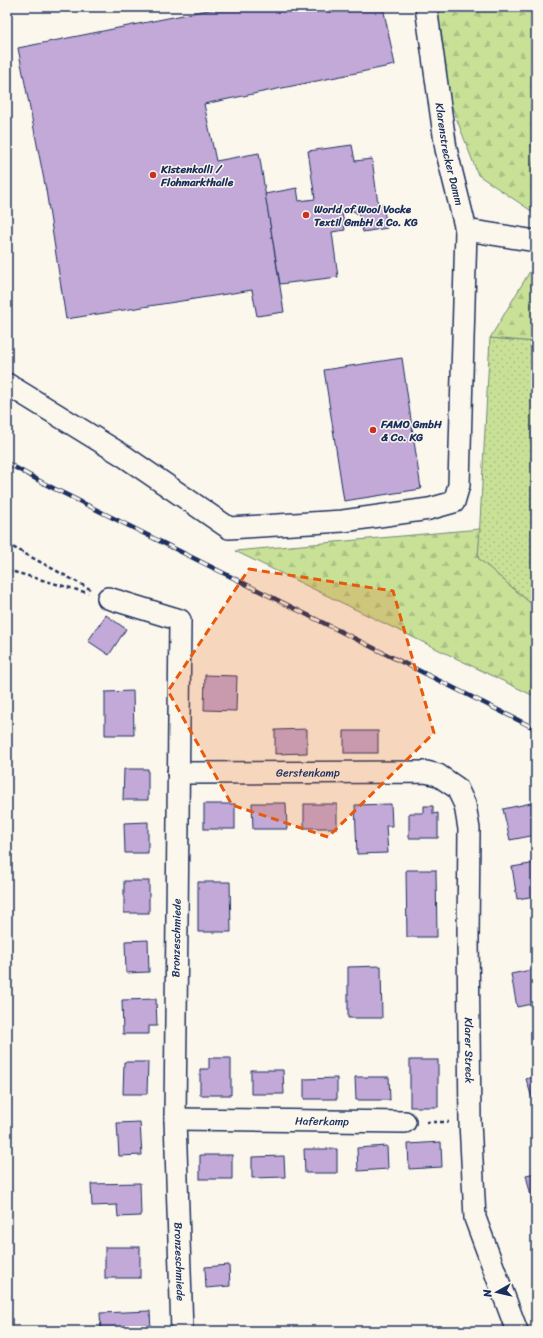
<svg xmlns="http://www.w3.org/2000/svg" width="543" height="1338" viewBox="0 0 543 1338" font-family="Sriracha,sans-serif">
<defs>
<pattern id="grass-dots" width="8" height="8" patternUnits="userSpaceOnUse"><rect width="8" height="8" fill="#c8e197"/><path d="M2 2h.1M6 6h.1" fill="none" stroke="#abc185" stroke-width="1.8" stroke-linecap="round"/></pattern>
<pattern id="forest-firs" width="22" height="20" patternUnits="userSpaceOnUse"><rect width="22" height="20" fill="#c8e197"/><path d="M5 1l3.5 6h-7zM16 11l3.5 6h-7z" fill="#abc185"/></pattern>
</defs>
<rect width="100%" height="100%" fill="#fbf7ec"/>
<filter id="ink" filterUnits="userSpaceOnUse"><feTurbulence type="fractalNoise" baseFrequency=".025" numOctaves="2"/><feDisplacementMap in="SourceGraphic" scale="8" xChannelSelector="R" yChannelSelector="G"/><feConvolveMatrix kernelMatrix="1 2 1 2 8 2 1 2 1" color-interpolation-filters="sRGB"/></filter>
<g filter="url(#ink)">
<path fill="url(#grass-dots)" stroke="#72887a" d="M 490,338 L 536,342 L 536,608 L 478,558 Z"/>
<g fill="url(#forest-firs)" stroke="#72887a">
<path d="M 435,7 L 536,7 L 536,214 L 478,175 L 446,91 Z"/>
<path d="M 536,261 L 536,342 L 490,338 Z"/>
<path d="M 480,529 L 478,558 L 536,608 L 536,697 L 235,551 Z"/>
</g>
<g fill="#c2a9d7" stroke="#1b2f5e">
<path d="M 223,7 L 383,7 L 395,65 L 204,104 L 216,161 L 259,153 L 284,312 L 257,316 L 252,290 L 66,319 L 46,190 L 18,48 Z"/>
<path d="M 352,145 L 355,161 L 372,159 L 378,204 L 383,204 L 387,228 L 363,232 L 360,217 L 354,211 L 342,213 L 345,230 L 332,232 L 338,277 L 280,284 L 265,194 L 297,188 L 299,201 L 315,199 L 308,151 Z"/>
<path d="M 402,358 L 421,489 L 344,501 L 324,370 Z"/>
<path d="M 106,615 L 126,629 L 109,655 L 88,641 Z"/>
<path d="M 205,675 L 237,676 L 236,711 L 204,710 Z"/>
<path d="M 133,691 L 134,735 L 105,735 L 105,692 Z"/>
<path d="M 307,729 L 307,753 L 275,754 L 275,730 Z"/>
<rect x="344" y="731" width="34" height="22"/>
<path d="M 124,769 L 148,769 L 148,800 L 123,800 Z"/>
<path d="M 536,802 L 536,835 L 510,840 L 503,809 Z"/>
<path d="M 252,803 L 286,803 L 287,829 L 253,829 Z"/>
<rect x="204" y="804" width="31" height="25"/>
<rect x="304" y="804" width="33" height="24"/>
<path d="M 391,804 L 392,826 L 386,826 L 388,853 L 357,854 L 355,805 Z"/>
<path d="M 424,806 L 433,806 L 433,814 L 438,813 L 438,838 L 409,838 L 409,813 L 424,813 Z"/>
<path d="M 148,822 L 148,853 L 125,853 L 124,823 Z"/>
<path d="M 536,863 L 536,896 L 517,899 L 512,867 Z"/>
<path d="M 406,870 L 436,870 L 437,937 L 407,937 Z"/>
<rect x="124" y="881" width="25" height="32"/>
<path d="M 198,882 L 230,882 L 231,932 L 198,932 Z"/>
<path d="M 148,940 L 149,972 L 126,973 L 125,941 Z"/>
<path d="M 381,966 L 382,1018 L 348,1018 L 348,967 Z"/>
<path d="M 536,969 L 536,1003 L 517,1007 L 511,974 Z"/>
<path d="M 156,999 L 157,1026 L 149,1026 L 149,1034 L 123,1034 L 122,1000 Z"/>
<path d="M 209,1058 L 231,1058 L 231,1095 L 200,1095 L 200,1069 L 209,1069 Z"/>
<rect x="410" y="1060" width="28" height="47"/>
<path d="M 124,1062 L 148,1062 L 147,1094 L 123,1094 Z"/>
<path d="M 251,1070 L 283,1070 L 284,1094 L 251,1094 Z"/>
<path d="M 536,1076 L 536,1110 L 526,1079 Z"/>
<path d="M 355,1077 L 389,1077 L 390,1100 L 356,1100 Z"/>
<path d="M 337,1078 L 337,1099 L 304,1099 L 304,1079 Z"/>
<path d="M 140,1122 L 142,1155 L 119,1156 L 117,1123 Z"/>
<path d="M 441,1142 L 442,1167 L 409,1169 L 408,1144 Z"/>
<path d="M 387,1146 L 388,1169 L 358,1171 L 357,1148 Z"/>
<path d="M 304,1149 L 337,1149 L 337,1173 L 305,1173 Z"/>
<rect x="200" y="1155" width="32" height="24"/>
<path d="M 284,1156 L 285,1177 L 252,1178 L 252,1157 Z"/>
<path d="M 536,1173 L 536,1209 L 534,1209 L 526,1175 Z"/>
<path d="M 140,1183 L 141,1216 L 118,1217 L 117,1205 L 92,1206 L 91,1184 Z"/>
<rect x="105" y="1247" width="35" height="31"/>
<path d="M 229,1265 L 230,1286 L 206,1288 L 205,1267 Z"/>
<path d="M 150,1311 L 151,1331 L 101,1331 L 100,1313 Z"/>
</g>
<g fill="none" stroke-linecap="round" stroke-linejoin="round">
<defs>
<g id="street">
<path id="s1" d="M 426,7 L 446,149 L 466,230 L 536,241"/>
<path d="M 7,384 L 124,456 L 229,528 L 343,521 L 429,509 L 454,502 L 459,485 L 466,230"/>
<path id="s2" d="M 108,598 L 180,620 L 175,1119 L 182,1331"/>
<path id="s3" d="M 178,773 L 426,772 L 438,775 L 457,788 L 465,805 L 469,829 L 468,939 L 470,1122 L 475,1218 L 517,1331"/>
<path id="s4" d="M 175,1119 L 405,1122"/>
</g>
</defs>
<use href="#street" stroke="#1b2f5e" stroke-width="24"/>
<g stroke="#1b2f5e" stroke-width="2.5" stroke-dasharray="4 3" stroke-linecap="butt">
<path d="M 7,544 L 90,589"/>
<path d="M 7,570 L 88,593"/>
<path d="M 426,1122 L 449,1122"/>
</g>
<use href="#street" stroke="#fbf7ec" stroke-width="21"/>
<defs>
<path id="rail" d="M 7,463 L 47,485 L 536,729"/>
</defs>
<use href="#rail" stroke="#1b2f5e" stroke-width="4.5"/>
<use href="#rail" stroke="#fbf7ec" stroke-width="3" stroke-dasharray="9" stroke-linecap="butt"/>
</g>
</g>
<path fill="#e8590c" fill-opacity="0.2" stroke="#e8590c" stroke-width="3" stroke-dasharray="8 5" stroke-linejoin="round" d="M 249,569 L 393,591 L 434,733 L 328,837 L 232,805 L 168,691 Z"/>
<g fill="#c8321e" stroke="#fbf7ec" stroke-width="1.5">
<circle cx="153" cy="175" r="4"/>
<circle cx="306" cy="215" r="4"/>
<circle cx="373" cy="430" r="4"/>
</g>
<g text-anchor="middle" stroke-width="3" stroke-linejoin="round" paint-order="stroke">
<g font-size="11" fill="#1b2f5e" stroke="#fbf7ec">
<text dy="4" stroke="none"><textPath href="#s1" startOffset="149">Klarenstrecker Damm</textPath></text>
<text dy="4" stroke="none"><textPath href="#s3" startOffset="130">Gerstenkamp</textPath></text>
<text transform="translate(176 938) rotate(-89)" y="4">Bronzeschmiede</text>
<text dy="4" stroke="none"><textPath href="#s3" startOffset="548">Klarer Streck</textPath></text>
<text dy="4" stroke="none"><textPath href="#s4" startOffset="147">Haferkamp</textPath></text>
<text dy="4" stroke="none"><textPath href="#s2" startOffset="717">Bronzeschmiede</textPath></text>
</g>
<g font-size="11" font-weight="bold" fill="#1b2f5e" stroke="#fbf7ec" text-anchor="start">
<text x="161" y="173">Kistenkolli /<tspan x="161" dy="13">Flohmarkthalle</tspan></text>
<text x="314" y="213">World of Wool Vocke<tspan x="314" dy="13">Textil GmbH &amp; Co. KG</tspan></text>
<text x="381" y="428">FAMO GmbH<tspan x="381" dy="13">&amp; Co. KG</tspan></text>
</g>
</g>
<rect width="543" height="1338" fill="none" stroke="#fbf7ec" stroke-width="24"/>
<rect x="12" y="12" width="519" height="1314" fill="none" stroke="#1b2f5e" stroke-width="1.5" filter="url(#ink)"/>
<g transform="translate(497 1292) rotate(262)" stroke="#fbf7ec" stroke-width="3" paint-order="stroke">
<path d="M0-3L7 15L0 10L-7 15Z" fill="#1b2f5e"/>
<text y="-6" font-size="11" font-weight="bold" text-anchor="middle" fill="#1b2f5e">N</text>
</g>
</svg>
